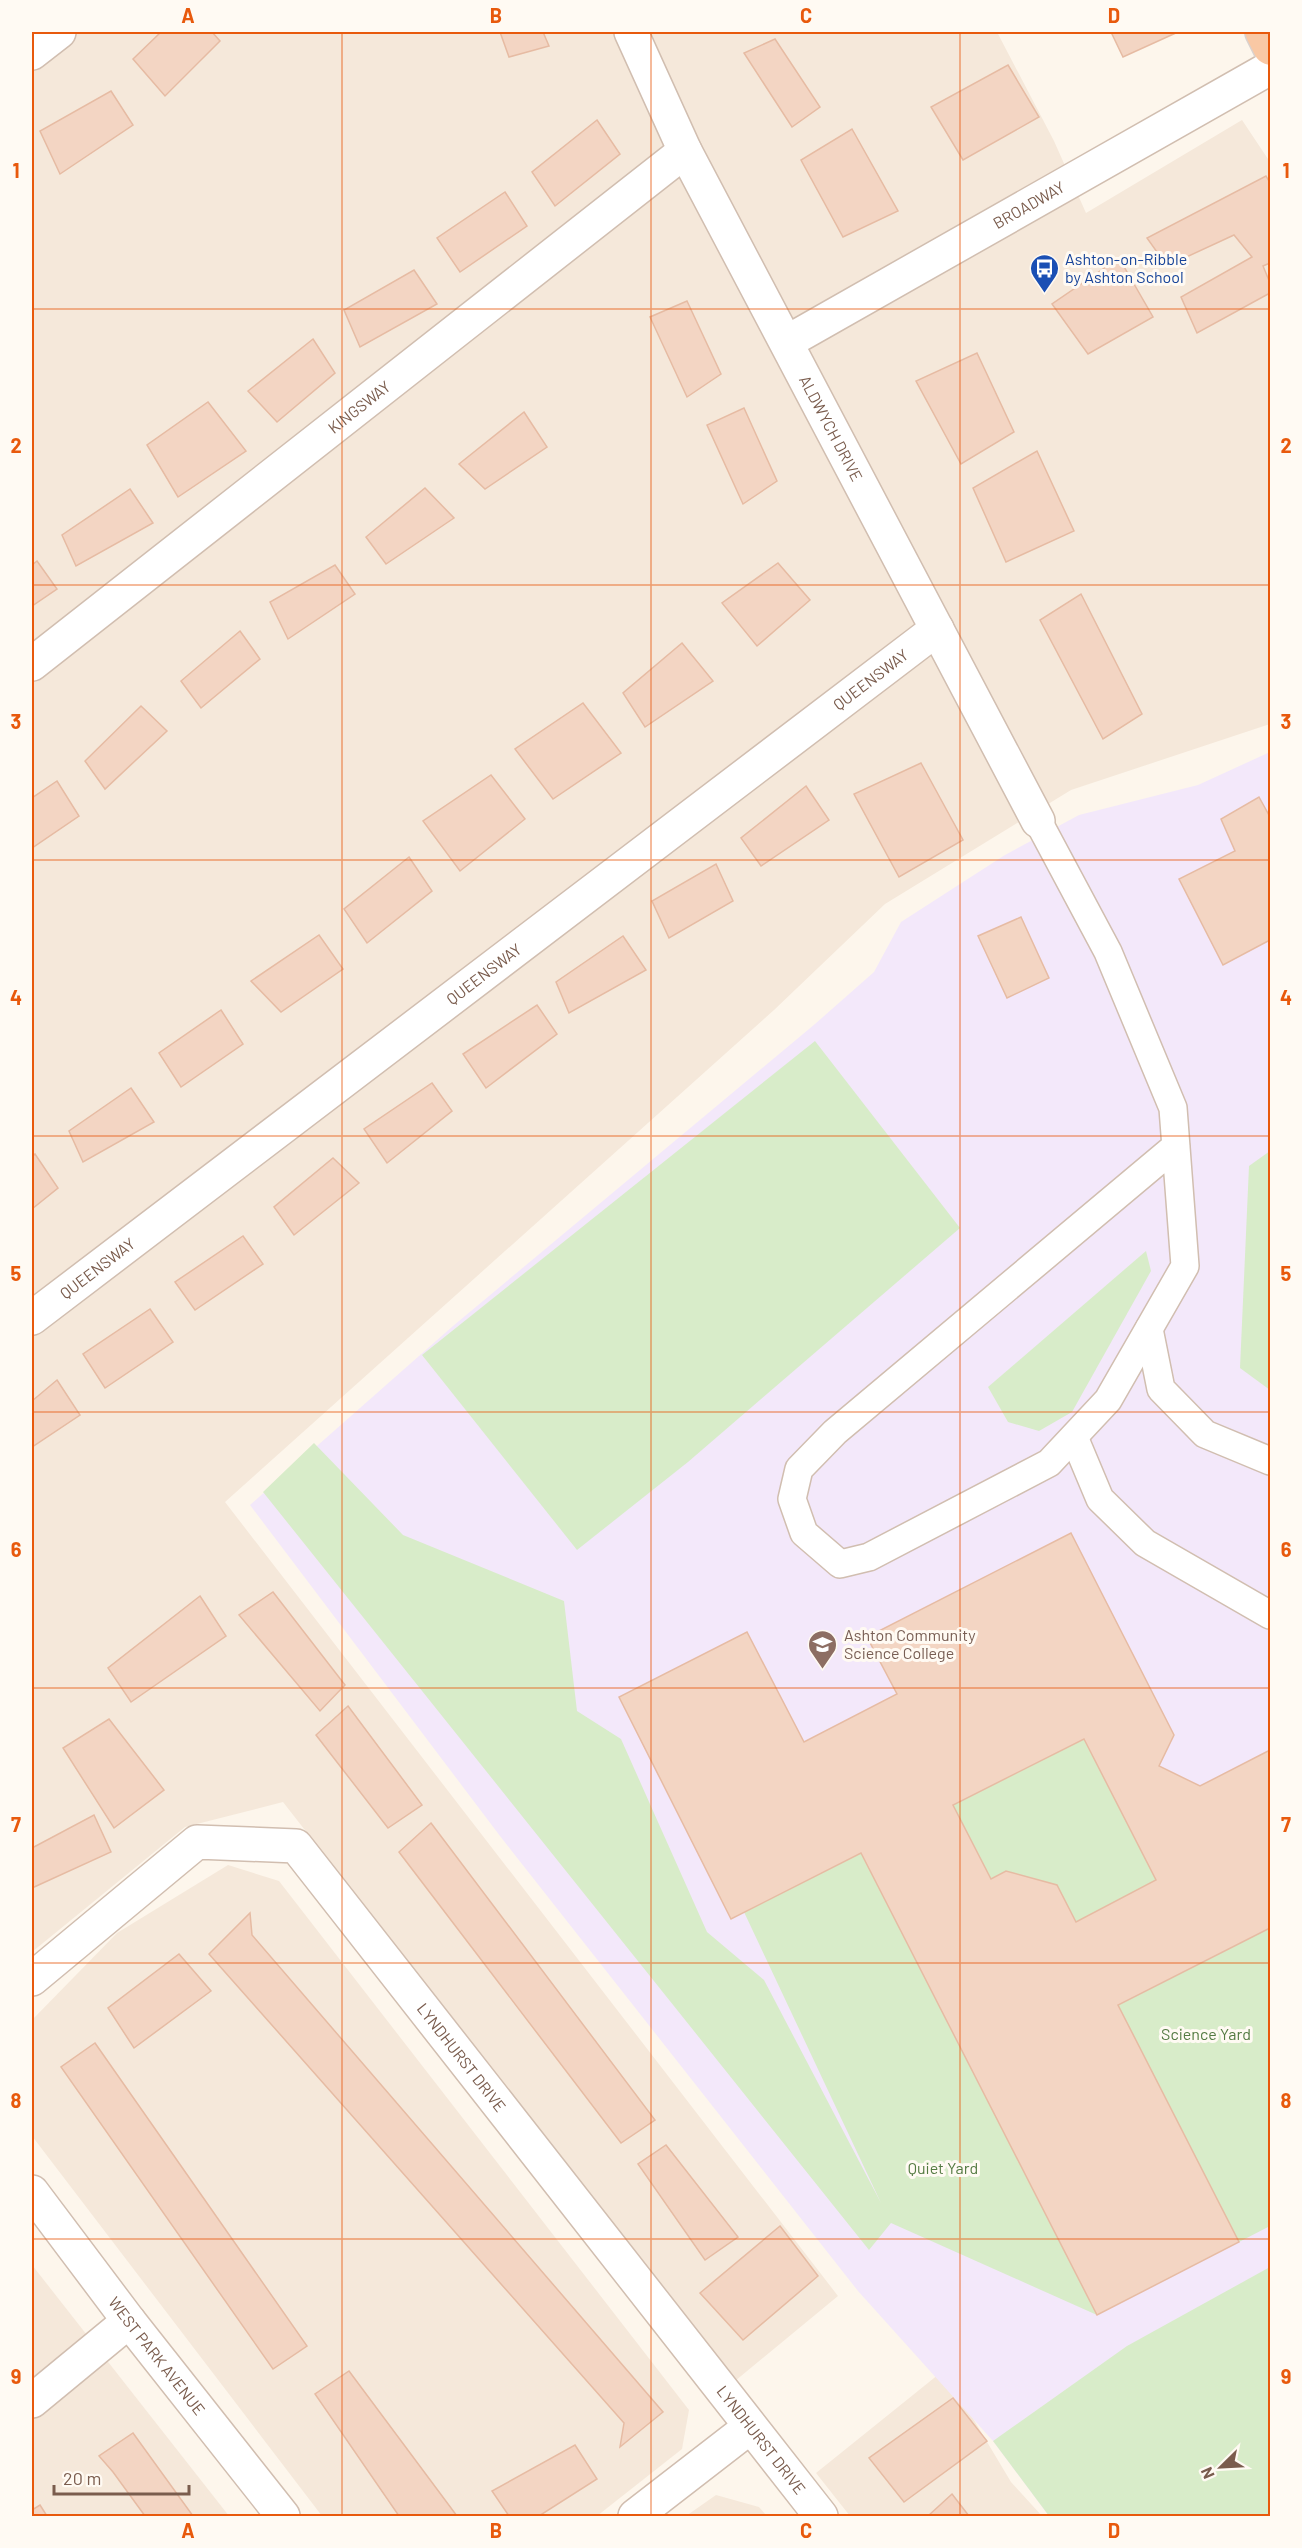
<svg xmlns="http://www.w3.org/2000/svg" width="1302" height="2548" viewBox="0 0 1302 2548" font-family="Barlow,sans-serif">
<rect width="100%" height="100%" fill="#fdf6ec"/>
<g fill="#f5e8da">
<path d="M 80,32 L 997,32 L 1054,141 L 1086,213 L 1242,120 L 1270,162 L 1270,724 L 1071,790 L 885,904 L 774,1010 L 225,1502 L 838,2296 L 735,2381 L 283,1802 L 185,1827 L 32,1952 L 32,70 Z"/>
<path d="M 228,1865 L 279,1881 L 689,2410 L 682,2449 L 597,2516 L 322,2516 L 32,2136 L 32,2020 L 117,1933 Z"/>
<path d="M 32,2265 L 229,2516 L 32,2516 Z"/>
<path d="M 944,2370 L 1011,2482 L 1042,2516 L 850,2516 L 816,2473 Z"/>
<path d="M 716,2495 L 759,2507 L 767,2516 L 686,2516 Z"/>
</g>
<path fill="#f3e8fa" d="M 1270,752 L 1270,2516 L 1049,2516 L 993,2441 L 858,2291 L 500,1836 L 250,1505 L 453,1326 L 815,1024 L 874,972 L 901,922 L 1005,855 L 1079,815 L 1198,785 Z"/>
<g fill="#d8ecc9">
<path d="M 815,1041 L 960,1228 L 688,1462 L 577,1550 L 422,1355 Z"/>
<path d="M 1270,1151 L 1270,1390 L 1240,1368 L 1249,1166 Z"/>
<path d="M 1146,1251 L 1151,1271 L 1072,1412 L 1039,1431 L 1008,1422 L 988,1387 Z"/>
<path d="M 314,1443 L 403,1535 L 564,1601 L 577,1711 L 621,1739 L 707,1932 L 764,1980 L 881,2203 L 744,1912 L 861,1853 L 1097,2315 L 891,2223 L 869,2250 L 263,1492 Z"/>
<path d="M 1084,1739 L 1156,1880 L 1076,1922 L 1057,1885 L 1006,1871 L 991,1879 L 953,1805 Z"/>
<path d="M 1270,1928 L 1270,2226 L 1239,2242 L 1118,2005 Z"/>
<path d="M 1270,2267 L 1270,2516 L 1049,2516 L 993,2441 L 1127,2346 Z"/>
</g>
<g fill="#f3d5c3" stroke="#e6bba3" stroke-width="1.5" fill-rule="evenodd">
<path d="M 161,32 L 212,32 L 220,41 L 165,96 L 133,59 Z"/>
<path d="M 500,32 L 543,32 L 549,46 L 509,57 Z"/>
<path d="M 1111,32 L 1178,32 L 1123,57 Z"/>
<path d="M 775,39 L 820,107 L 792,127 L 744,53 Z"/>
<path d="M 1008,65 L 1039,117 L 963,160 L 931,107 Z"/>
<path d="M 111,91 L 133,125 L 60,174 L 40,131 Z"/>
<path d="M 597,120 L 620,154 L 555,206 L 532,172 Z"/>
<path d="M 852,129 L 898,211 L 843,237 L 801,160 Z"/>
<path d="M 1266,176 L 1270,183 L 1270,263 L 1263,266 L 1270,283 L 1270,293 L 1197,333 L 1181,297 L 1252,257 L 1234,235 L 1167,266 L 1147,238 Z"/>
<path d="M 505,192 L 527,226 L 460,272 L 437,238 Z"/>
<path d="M 1119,258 L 1153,317 L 1088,354 L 1052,304 Z"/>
<path d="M 414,270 L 437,304 L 360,347 L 344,310 Z"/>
<path d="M 687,301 L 721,374 L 687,397 L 650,317 Z"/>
<path d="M 313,339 L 335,373 L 277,422 L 248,391 Z"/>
<path d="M 977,353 L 1014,432 L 961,464 L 916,381 Z"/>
<path d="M 208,402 L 246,451 L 178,497 L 147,445 Z"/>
<path d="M 744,408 L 777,481 L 743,504 L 707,425 Z"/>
<path d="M 524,412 L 547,447 L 485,489 L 459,464 Z"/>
<path d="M 1037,451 L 1074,531 L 1006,562 L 973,488 Z"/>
<path d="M 425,488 L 454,518 L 386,564 L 366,537 Z"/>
<path d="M 130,489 L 153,523 L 76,566 L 62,535 Z"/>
<path d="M 37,561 L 57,589 L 32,606 L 32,565 Z"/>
<path d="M 778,563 L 810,600 L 757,646 L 722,603 Z"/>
<path d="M 335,565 L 355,594 L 288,639 L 270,602 Z"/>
<path d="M 1081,594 L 1142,714 L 1103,739 L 1040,620 Z"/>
<path d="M 240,631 L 260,659 L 201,708 L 181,681 Z"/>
<path d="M 682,643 L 713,681 L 645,727 L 623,693 Z"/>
<path d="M 583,703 L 621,753 L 553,799 L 515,749 Z"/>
<path d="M 141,706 L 167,731 L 105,789 L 85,761 Z"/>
<path d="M 921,763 L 963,840 L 899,877 L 854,794 Z"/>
<path d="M 491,775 L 525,819 L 460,871 L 423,821 Z"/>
<path d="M 57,781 L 79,816 L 32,848 L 32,798 Z"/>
<path d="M 806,786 L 829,820 L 761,866 L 741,838 Z"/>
<path d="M 1259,797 L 1270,817 L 1270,940 L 1223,965 L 1179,879 L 1235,851 L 1221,819 Z"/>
<path d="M 409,857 L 432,891 L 367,943 L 344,909 Z"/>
<path d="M 716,864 L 733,901 L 669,938 L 652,901 Z"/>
<path d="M 1021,917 L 1049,978 L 1007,998 L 978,936 Z"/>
<path d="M 319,935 L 343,969 L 281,1012 L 251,981 Z"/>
<path d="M 623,936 L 646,970 L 569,1013 L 556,982 Z"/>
<path d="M 537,1005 L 557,1034 L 486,1088 L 463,1054 Z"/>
<path d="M 221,1010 L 243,1044 L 181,1087 L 159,1053 Z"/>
<path d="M 432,1083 L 452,1111 L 387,1163 L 364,1129 Z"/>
<path d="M 131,1088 L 154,1122 L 83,1162 L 69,1131 Z"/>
<path d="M 35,1154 L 58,1188 L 32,1209 L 32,1157 Z"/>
<path d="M 333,1158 L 359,1183 L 294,1235 L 274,1207 Z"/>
<path d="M 243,1236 L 263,1264 L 195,1310 L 175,1282 Z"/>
<path d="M 150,1309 L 173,1342 L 105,1388 L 83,1354 Z"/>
<path d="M 57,1380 L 80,1415 L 32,1447 L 32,1401 Z"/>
<path d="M 1071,1533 L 1174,1735 L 1159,1766 L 1200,1786 L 1270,1750 L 1270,1928 L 1118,2005 L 1239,2242 L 1097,2315 L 861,1853 L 731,1919 L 619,1697 L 747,1632 L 804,1742 L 897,1694 L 867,1637 ZM 1084,1739 L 1156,1880 L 1076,1922 L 1057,1885 L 1006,1871 L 991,1879 L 953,1805 Z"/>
<path d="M 273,1592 L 345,1685 L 320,1711 L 239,1615 Z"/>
<path d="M 200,1596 L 226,1636 L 131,1702 L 108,1668 Z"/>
<path d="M 348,1706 L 422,1805 L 388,1828 L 316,1735 Z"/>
<path d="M 109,1719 L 164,1790 L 114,1828 L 63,1748 Z"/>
<path d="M 94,1815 L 111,1852 L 32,1888 L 32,1848 Z"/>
<path d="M 431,1823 L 655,2120 L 621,2143 L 399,1852 Z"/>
<path d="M 250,1913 L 252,1935 L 663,2412 L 620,2447 L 624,2423 L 209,1954 Z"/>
<path d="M 179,1954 L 211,1991 L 134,2048 L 108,2008 Z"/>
<path d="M 95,2043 L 307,2346 L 273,2369 L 61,2067 Z"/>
<path d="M 666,2145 L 738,2237 L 705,2260 L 638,2164 Z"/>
<path d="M 780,2226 L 818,2276 L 743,2340 L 700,2293 Z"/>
<path d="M 349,2371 L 457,2516 L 399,2516 L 315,2394 Z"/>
<path d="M 953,2398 L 987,2441 L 904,2502 L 869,2458 Z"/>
<path d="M 133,2433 L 193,2516 L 145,2516 L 113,2472 L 99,2456 Z"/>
<path d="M 575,2445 L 597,2479 L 539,2516 L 509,2516 L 492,2491 Z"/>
<path d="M 952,2494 L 969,2516 L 928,2516 Z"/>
<path d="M 40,2505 L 47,2516 L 32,2516 L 32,2510 Z"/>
</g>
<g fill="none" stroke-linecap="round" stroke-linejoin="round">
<defs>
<g id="service">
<path d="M 1038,821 L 1108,952 L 1173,1108 L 1185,1266 L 1108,1400 L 1049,1463 L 869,1557 L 840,1564 L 804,1533 L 792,1499 L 799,1469 L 835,1432 L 1176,1146"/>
<path d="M 1149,1329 L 1161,1389 L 1205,1434 L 1270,1461"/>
<path d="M 1074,1437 L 1100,1499 L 1145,1543 L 1270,1615"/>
</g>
<g id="minor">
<path id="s1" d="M 631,32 L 685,151 L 1038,821"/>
<path d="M 32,53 L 59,32"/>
<path id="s2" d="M 787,342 L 1270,68"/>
<path id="s3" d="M 32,664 L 685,151"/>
<path id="s4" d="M 32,1318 L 937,629"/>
<path id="s5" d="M 32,1979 L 197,1842 L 296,1846 L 821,2516"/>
<path id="s6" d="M 32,2192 L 129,2321 L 283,2516"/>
<path d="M 32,2401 L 129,2321"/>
<path d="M 635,2516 L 750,2427"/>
</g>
<path id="trunk" d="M 1262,32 L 1270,48"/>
</defs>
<use href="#service" stroke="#d1beb0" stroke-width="30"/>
<use href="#minor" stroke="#d1beb0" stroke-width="36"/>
<use href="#trunk" stroke="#dad1cd" stroke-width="36"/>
<use href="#service" stroke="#fff" stroke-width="27"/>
<use href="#minor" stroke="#fff" stroke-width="33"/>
<use href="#trunk" stroke="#f9c8a4" stroke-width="33"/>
</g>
<path fill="none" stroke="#e8590c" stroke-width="1.5" stroke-opacity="0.55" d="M 342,32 L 342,2516M 651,32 L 651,2516M 960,32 L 960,2516M 32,309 L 1270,309M 32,585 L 1270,585M 32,860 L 1270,860M 32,1136 L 1270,1136M 32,1412 L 1270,1412M 32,1688 L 1270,1688M 32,1963 L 1270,1963M 32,2239 L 1270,2239"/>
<defs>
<symbol id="bus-pin" viewBox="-11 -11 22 30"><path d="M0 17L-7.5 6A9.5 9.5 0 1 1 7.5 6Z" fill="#1a4fb4" stroke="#fffaf3"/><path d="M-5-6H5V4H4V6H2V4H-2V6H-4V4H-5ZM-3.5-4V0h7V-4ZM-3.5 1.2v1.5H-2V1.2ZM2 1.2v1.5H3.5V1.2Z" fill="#fff"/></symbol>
<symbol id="school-pin" viewBox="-11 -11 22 30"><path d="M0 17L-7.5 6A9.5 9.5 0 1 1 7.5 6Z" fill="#8d6e63" stroke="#fffaf3"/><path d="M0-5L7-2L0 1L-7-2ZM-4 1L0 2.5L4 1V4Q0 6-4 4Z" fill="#fff"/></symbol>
</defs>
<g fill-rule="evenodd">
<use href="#bus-pin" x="1028" y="252" width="33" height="45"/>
<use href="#school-pin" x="806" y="1628" width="33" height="45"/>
</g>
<g text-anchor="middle" stroke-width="6" stroke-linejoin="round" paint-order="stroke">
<g font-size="16" fill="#7a5c4d" stroke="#fffaf3">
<text dy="6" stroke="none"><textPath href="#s2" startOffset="278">BROADWAY</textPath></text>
<text dy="6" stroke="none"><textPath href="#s3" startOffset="416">KINGSWAY</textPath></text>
<text dy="6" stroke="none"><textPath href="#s1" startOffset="444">ALDWYCH DRIVE</textPath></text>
<text dy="6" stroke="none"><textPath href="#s4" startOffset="1054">QUEENSWAY</textPath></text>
<text dy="6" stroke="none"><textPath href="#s4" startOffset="568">QUEENSWAY</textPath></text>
<text dy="6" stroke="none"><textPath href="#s4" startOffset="82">QUEENSWAY</textPath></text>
<text dy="6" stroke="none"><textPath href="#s5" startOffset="582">LYNDHURST DRIVE</textPath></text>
<text dy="6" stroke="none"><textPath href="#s6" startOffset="206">WEST PARK AVENUE</textPath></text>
<text dy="6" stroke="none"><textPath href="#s5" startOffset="1068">LYNDHURST DRIVE</textPath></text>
</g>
<g font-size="16" fill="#164399" stroke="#fffaf3" text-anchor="start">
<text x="1065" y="265">Ashton-on-Ribble<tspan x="1065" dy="18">by Ashton School</tspan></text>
</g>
<g font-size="16" fill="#785e54" stroke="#fffaf3" text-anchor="start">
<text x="844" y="1641">Ashton Community<tspan x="844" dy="18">Science College</tspan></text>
</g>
<g font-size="16" fill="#537a41" stroke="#fffaf3">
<text x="1206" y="2040">Science Yard</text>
<text x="943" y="2174">Quiet Yard</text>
</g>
</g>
<rect width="1302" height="2548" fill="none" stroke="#fffaf3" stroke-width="66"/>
<g transform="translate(1221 2467) rotate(246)" stroke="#fffaf3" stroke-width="4.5" paint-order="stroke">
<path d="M0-4.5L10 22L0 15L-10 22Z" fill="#7a5c4d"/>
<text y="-9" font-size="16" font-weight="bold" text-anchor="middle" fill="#7a5c4d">N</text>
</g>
<path d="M54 2485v9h135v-9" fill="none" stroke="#7a5c4d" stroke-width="3"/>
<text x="63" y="2485" font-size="18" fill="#7a5c4d" stroke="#fffaf3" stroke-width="4.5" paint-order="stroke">20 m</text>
<rect x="33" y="33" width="1236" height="2482" fill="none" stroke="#e8590c" stroke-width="2"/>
<g font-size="20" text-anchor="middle" font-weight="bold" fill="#e8590c">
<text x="188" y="23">A</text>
<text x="496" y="23">B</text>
<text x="806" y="23">C</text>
<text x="1114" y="23">D</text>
<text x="16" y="178">1</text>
<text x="1286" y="178">1</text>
<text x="16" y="453">2</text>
<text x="1286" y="453">2</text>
<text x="16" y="729">3</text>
<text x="1286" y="729">3</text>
<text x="16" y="1005">4</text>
<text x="1286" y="1005">4</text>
<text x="16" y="1281">5</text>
<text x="1286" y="1281">5</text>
<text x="16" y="1557">6</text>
<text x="1286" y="1557">6</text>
<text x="16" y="1832">7</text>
<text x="1286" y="1832">7</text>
<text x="16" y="2108">8</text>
<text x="1286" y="2108">8</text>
<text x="16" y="2384">9</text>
<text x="1286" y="2384">9</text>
<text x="188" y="2538">A</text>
<text x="496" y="2538">B</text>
<text x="806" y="2538">C</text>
<text x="1114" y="2538">D</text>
</g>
</svg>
